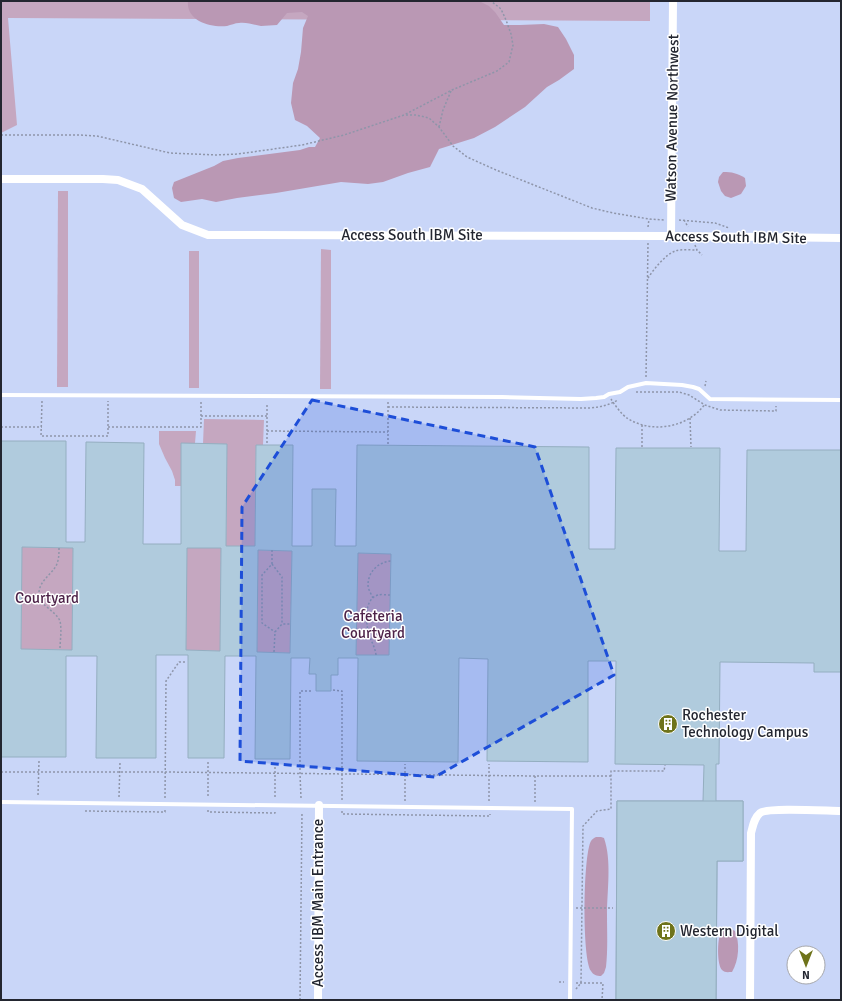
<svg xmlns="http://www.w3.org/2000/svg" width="842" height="1001" viewBox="0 0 842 1001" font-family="Signika,sans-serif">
<rect width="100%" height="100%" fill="#d8e2fd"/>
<path fill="#c9d6f8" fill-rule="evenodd" d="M 649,1 L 841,1 L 841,1000 L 1,1000 L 1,18 ZM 794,953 L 818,953 L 818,977 L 794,977 Z"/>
<g fill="#c5a7c0">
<path d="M 1,1 L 650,1 L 650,21 L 8,18 L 17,125 L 1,133 Z"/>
<path d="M 58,191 L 68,191 L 68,387 L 57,387 Z"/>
<path d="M 321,249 L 331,250 L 331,389 L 320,389 Z"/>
<rect x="189" y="251" width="10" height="137"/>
<path d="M 204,419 L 264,420 L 263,445 L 256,445 L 255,546 L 226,546 L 227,444 L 203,444 Z"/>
<path d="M 159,431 L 196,431 L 195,443 L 181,486 L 175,486 L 175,480 L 172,471 L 165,458 L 159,444 Z"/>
<path d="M 22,547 L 73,548 L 72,650 L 21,649 Z"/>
<path d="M 187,548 L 221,548 L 220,651 L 186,650 Z"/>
<path d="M 258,550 L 292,551 L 290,653 L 257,652 Z"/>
<path d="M 358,553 L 391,554 L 389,655 L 356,655 Z"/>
</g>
<g fill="#ba98b4">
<path d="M 188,1 L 479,1 L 489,6 L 495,12 L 504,25 L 520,25 L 544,24 L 558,27 L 566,39 L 574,55 L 574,69 L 559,80 L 547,87 L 525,107 L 495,127 L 474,138 L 439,149 L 430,167 L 408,173 L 383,182 L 368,184 L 341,182 L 276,193 L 237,198 L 216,202 L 202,199 L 181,202 L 174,198 L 172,188 L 174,182 L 214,166 L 223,161 L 238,158 L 300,150 L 309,147 L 315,147 L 320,138 L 307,126 L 295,120 L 291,103 L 293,83 L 298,69 L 301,52 L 303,28 L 308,16 L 302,12 L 287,13 L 277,25 C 272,25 266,26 261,26 C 254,25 247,22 239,23 C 235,23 231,25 227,26 C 211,28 186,21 188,1 Z"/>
<path d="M 723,172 C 732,172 737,173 745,178 L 746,186 L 741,194 L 731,198 L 725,196 L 721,191 L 718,182 L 719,177 Z"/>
<path d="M 596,837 L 601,837 L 604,838 C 612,861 607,891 607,915 C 607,932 608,950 606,967 L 604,973 L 601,976 C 597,976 593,975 591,971 C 582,958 583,855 591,841 C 592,839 594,838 596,837 Z"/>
<path d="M 726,929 L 731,929 L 735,931 C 740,943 739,960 732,972 C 728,972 725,973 722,970 C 717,965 717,939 721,932 C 722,929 722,930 726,929 Z"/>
</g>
<g fill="#b0cbdd" stroke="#94aec0" fill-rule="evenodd">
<path d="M 1,441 L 66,441 L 66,542 L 85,542 L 86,442 L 144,443 L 143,544 L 181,544 L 181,443 L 227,444 L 226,546 L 255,546 L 256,445 L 293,445 L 292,546 L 312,546 L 312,489 L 336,489 L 335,546 L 356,546 L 357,445 L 589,447 L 589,549 L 615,549 L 616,448 L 720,448 L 719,551 L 746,551 L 747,450 L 841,450 L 841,672 L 814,672 L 814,663 L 720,662 L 719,764 L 716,764 L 716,801 L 743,801 L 743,861 L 717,861 L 716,1000 L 616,1000 L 617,801 L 703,801 L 704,765 L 615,764 L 616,661 L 588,661 L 588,762 L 487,761 L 488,659 L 459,658 L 458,762 L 357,761 L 358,658 L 338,658 L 338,675 L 331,675 L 331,691 L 316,691 L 316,674 L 309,674 L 310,658 L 291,658 L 290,759 L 255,759 L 256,656 L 225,656 L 224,758 L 188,758 L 188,655 L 156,655 L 156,758 L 96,758 L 97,656 L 66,656 L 66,757 L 1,757 ZM 22,547 L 73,548 L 72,650 L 21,649 ZM 187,548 L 221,548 L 220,651 L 186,650 ZM 258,550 L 292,551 L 290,653 L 257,652 ZM 358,553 L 391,554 L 389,655 L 356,655 Z"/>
<path d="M 617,801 L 743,801 L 743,861 L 717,861 L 716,1000 L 616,1000 Z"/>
</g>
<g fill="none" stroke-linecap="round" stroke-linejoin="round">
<g stroke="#8e95a9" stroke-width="1.5" stroke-dasharray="2 2" stroke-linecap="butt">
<path d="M 406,115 L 416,115 L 429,118 L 439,127 L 453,146 L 467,157 L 496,170 L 592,208 L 613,213 L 649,219 L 664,220"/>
<path d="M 439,127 L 443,110 L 451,91"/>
<path d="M 1,135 L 80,135 L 97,136 L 170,153 L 216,155 L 238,154 L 302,145 L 344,135 L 404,115 L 452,90 L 497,71 L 509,62 L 513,45 L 511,34 L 506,20 L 501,9 L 491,1"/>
<path d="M 679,220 L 715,223 L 729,228"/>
<path d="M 684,220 L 688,227"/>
<path d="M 648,227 L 649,219"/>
<path d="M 695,245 L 697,250 L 702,255"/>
<path d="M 648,278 C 654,269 665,255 675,251 C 681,249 690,250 697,250"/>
<path d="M 646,377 L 648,243"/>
<path d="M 705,386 L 706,381"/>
<path d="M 636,392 L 679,392 L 689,395 L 705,405 L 720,410 L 776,411 L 776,406"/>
<path d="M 611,399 C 614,404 622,415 627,418 C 651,434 688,428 705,404"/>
<path d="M 42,401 L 41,436 L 108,436 L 108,401"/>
<path d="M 388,407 L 590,408 C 601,407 609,405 618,400"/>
<path d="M 201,416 L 267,416"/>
<path d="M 690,418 L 691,447"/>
<path d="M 642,425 L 642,448"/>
<path d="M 1,427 L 42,427"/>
<path d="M 108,427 L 201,427 L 201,401"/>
<path d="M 267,431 L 267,403"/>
<path d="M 267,443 L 267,431 L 388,432"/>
<path d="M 388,444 L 388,402"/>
<path d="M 59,548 C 59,554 59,560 56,566 C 50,576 38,582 39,595 C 39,605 56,611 60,621 C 62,630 60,641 60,649"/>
<path d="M 272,550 L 272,564 L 262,575 L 262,623 L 275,632"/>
<path d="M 272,564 L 282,577 L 282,624"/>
<path d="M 373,598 C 371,594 368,589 368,585 C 368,572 378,562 391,561"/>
<path d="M 274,652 L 275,632 L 282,624 L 291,624"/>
<path d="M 376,655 C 375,646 370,640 368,631 C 366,621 364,599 378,595 C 381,594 386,595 390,595"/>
<path d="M 333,690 L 342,691 L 342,800"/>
<path d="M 208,762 L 208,797"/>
<path d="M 275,763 L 275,799"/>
<path d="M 1,772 L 165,772 L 535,776"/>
<path d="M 38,795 L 39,761"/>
<path d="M 119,797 L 120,762"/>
<path d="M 165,798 L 166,681 L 179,662 L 187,662"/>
<path d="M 301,798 L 300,774 L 300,691 L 312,691"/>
<path d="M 405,801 L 405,764"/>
<path d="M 489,801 L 489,764"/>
<path d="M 535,802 L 535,776 L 611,776"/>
<path d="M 208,810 L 208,812 L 275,813 L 275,811"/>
<path d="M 85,811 L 165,812 L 165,810"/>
<path d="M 342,811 L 342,814 L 490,816 L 490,814"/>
<path d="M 576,908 L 613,908"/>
<path d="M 559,982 L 564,982"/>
<path d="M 576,983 L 603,983 L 602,1000"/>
<path d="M 576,989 L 581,983 L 583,826 L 597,811 L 611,809 L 611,771 L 664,771 L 665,765"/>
<path d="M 300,1000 L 302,812"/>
</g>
<g stroke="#fff" stroke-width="4">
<path d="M 1,395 L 502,397 L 581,399 L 596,398 L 604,397 L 609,394 L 620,392 L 628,387 L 646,383 L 682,385 L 693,387 L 699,389 L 710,399 L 841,400"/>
<path d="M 1,802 C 191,803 381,806 572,809 L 570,1000"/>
</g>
<g stroke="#fff" stroke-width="8">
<path d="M 1,179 L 103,179 L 118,180 L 142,189 L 182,225 L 208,235 L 671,236 L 841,238"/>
<path d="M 671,236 L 673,1"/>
<path d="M 318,1000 L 319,805"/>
<path d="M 750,1000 L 751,833 C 753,826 754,818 760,813 C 767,807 828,811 841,811"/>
</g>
</g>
<path fill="#1d4ed8" fill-opacity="0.2" stroke="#1d4ed8" stroke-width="3" stroke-dasharray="8 5" stroke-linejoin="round" d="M 312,400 L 535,447 L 614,675 L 435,777 L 240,761 L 242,507 Z"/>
<defs>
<symbol id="building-disc" viewBox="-11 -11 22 22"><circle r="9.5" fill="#6e731a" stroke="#fff"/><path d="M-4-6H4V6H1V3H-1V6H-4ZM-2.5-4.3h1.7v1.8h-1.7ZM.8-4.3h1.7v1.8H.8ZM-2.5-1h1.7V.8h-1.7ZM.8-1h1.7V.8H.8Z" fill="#fff"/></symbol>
</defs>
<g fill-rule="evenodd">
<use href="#building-disc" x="657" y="713" width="22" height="22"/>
<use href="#building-disc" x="655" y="920" width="22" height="22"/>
</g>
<g text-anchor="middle" stroke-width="3" stroke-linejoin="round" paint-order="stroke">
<g font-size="15" fill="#232630" stroke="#fff">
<text transform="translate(672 118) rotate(-89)" y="5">Watson Avenue Northwest</text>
<text x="412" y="240">Access South IBM Site</text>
<text transform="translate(736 237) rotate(1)" y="5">Access South IBM Site</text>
<text transform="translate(318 903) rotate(-90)" y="5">Access IBM Main Entrance</text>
</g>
<g font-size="15" fill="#4d2248" stroke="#fff">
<text x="47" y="603">Courtyard</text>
<text x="373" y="621">Cafeteria<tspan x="373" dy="17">Courtyard</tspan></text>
</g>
<g font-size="15" fill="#232630" stroke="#fff" text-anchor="start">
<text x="682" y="720">Rochester<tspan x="682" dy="17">Technology Campus</tspan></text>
<text x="680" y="936">Western Digital</text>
</g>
</g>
<rect width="842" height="1001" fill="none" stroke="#232630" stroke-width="4"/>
<g transform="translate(806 965) rotate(180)"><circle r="19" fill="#ffffff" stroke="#a7a8ac"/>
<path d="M0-3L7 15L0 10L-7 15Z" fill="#6e731a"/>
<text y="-6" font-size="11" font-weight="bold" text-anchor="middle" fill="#232630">N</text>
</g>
</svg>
